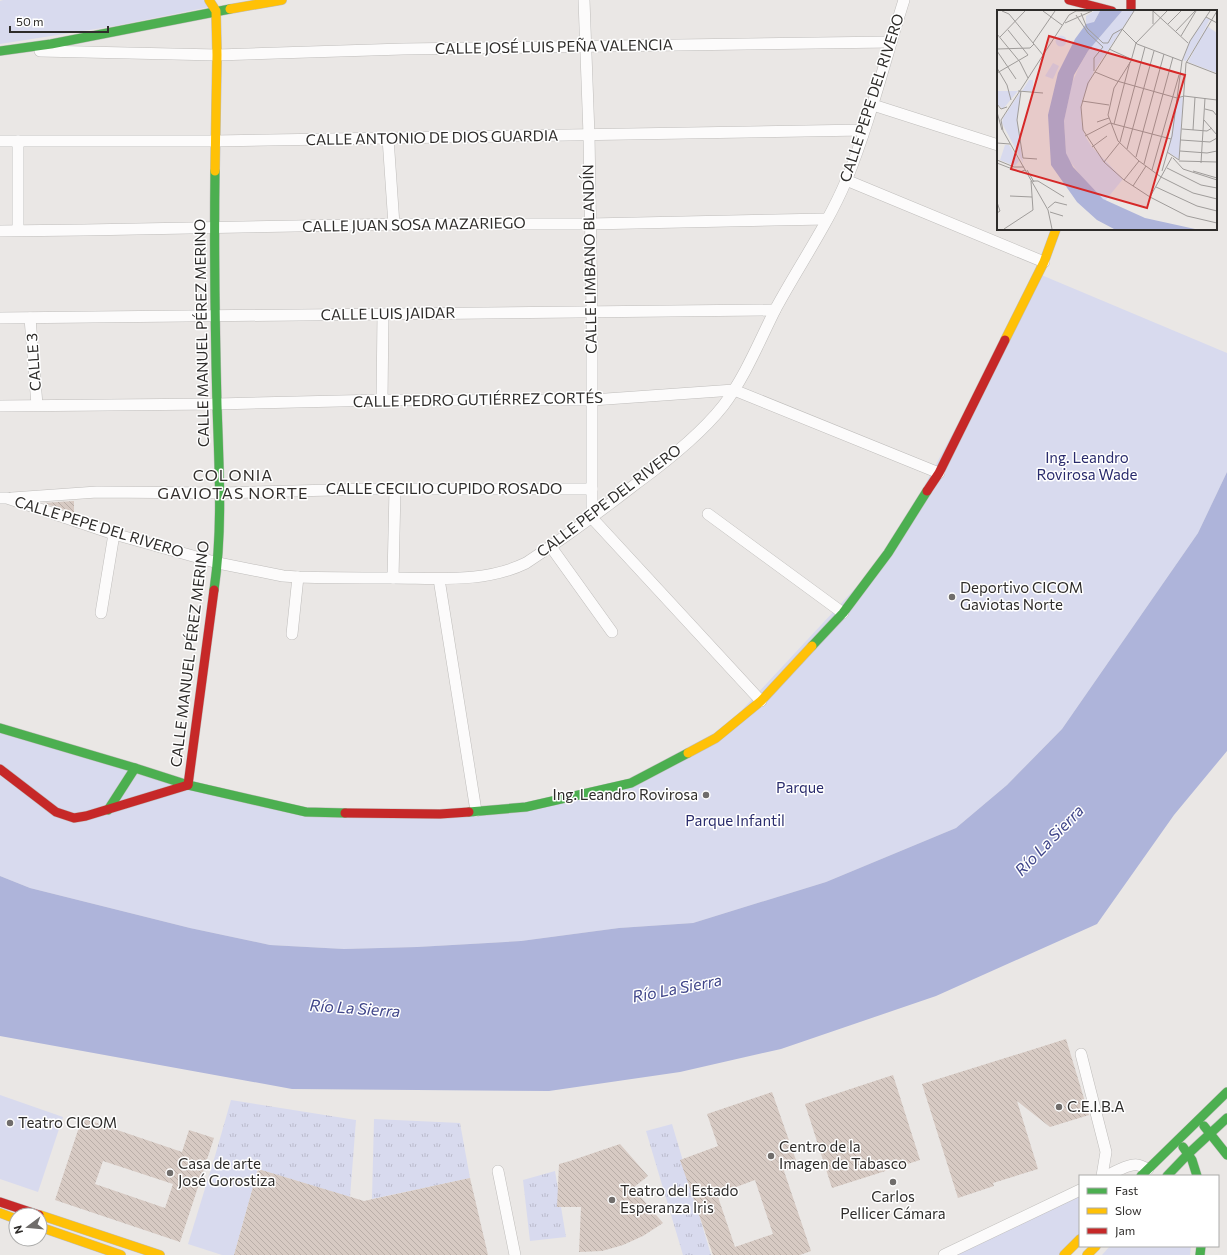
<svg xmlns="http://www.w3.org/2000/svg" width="1227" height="1255" viewBox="0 0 1227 1255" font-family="Commissioner,sans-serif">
<defs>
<pattern id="grass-tufts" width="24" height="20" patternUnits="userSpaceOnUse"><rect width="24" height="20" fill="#d8daee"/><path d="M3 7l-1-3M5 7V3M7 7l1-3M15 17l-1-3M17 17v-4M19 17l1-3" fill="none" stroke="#babbcc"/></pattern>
<pattern id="building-back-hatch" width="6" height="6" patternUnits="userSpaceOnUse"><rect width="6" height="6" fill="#d7cac3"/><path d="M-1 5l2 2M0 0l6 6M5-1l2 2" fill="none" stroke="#b9aea8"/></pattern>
</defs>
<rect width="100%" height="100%" fill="#eae7e5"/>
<g fill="url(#grass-tufts)">
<path d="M 231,1100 L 356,1120 L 350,1197 L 215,1156 Z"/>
<path d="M 374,1119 L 460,1123 L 470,1178 L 372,1199 Z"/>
<path d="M 672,1124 L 711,1255 L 683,1255 L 646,1131 Z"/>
<path d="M 555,1171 L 566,1237 L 530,1241 L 523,1180 Z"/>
</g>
<g fill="#d8daee">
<path d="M 3,0 L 205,0 L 209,7 L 115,26 L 0,44 L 0,1 Z"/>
<path d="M 1039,274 L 1227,353 L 1227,472 L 1198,533 L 1062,729 L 1007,785 L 956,828 L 826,882 L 693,923 L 619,928 L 521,941 L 417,947 L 344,949 L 270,945 L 190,928 L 30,888 L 0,876 L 0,728 L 306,812 L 476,811 L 631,783 L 716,738 L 888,553 Z"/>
<path d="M 0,1095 L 63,1117 L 38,1192 L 0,1179 Z"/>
<path d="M 215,1156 L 258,1169 L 234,1255 L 222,1255 L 188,1244 Z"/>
<path d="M 1080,1189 L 1080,1238 L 1064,1255 L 944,1255 Z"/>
<path d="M 1110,1246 L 1191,1246 L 1190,1255 L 1102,1255 Z"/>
</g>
<path fill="#aeb4da" d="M 1227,472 L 1227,751 L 1174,815 L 1097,924 L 936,996 L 781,1049 L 680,1072 L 549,1091 L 292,1089 L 0,1036 L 0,876 L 30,888 L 190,928 L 270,945 L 344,949 L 417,947 L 521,941 L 619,928 L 693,923 L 826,882 L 956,828 L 1007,785 L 1062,729 L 1198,533 Z"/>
<g fill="url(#building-back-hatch)" fill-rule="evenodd">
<path d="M 74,501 L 74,513 L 43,503 Z"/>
<path d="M 1066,1039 L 1089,1115 L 1050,1127 L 1017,1101 L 1038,1169 L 993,1183 L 994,1186 L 958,1198 L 922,1084 Z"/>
<path d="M 893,1075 L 920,1160 L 832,1188 L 805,1104 Z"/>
<path d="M 772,1092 L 798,1166 L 784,1171 L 811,1251 L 800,1255 L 713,1255 L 680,1160 L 718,1146 L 707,1114 ZM 755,1180 L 773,1234 L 735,1247 L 717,1194 Z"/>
<path d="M 82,1118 L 182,1152 L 189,1130 L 214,1138 L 180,1242 L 55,1200 ZM 103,1161 L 173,1184 L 165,1208 L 95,1184 Z"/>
<path d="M 620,1144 L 648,1176 L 633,1188 L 663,1223 L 643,1236 L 623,1245 L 602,1251 L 579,1252 L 581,1207 L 557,1207 L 559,1164 L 570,1161 Z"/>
<path d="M 258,1169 L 364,1201 L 470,1178 L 488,1255 L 234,1255 Z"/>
</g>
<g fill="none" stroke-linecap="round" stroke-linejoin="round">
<defs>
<g id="street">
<path d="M 584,0 L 589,135 L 592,312 L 592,518 L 761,701"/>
<path d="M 40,51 L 217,55 L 403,49 L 891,42"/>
<path d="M 873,105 L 998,145"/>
<path d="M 388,138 L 394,225"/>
<path d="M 0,141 L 215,141 L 864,130"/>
<path d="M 846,180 L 1044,262"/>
<path d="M 18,230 L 18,141"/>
<path d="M 0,231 L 84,230 L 406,224 L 590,224 L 827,219"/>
<path d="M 0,318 L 775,310"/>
<path d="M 30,318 L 37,405"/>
<path d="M 382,400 L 383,314"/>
<path d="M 0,406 L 217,404 L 382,400 L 592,400 L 734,390 L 939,473"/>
<path d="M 0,498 L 7,498 L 114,534 L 218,563 L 283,576 L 298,577 C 330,578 362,578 393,578 C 438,578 485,583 526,563 C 564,538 601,511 637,483 C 667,461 700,435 723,406 C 745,377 759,342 775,310 C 798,267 827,226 846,181 C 870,122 885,60 904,0"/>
<path d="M 12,498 L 97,492 L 220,493 L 372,489 L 592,489"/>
<path d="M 708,514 L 843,613"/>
<path d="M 551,547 L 612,632"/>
<path d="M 393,578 L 395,489"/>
<path d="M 439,579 L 476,811"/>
<path d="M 101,613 L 114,534"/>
<path d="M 292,634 L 298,577"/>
<path d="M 1081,1054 L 1106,1152 L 1102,1176"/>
<path d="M 498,1171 L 515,1255"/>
<path d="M 1107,1176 C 1114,1172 1130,1163 1138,1165 C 1142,1166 1145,1168 1148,1169"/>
<path d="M 944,1255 L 1080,1190"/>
</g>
<g id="fast">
<path d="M 0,51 L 51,44 L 230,9"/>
<path d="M 214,590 C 223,529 219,467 217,405 C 215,327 214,249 215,171"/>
<path d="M 812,646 L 843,613 L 888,553 L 927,491"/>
<path d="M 0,728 L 135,768 L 188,785 L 306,812 L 345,813"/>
<path d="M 108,810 L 135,768"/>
<path d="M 469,812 L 526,807 L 631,783 L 688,753"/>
<path d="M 1204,1126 L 1227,1155"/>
<path d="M 1183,1147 L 1192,1160 L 1197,1176"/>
<path d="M 1141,1176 L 1227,1092"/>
<path d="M 1167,1176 L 1188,1154 L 1227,1118"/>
<path d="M 1200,1255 L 1201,1246"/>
</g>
<g id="slow">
<path d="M 209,0 L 216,11 L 217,55 L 215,171"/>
<path d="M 230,9 L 282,0"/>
<path d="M 1005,340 L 1044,262 L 1056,229"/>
<path d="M 688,753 L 716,738 L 761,701 L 812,646"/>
<path d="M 0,1213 L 16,1219"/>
<path d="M 40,1215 L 160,1255"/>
<path d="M 40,1227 L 121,1255"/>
<path d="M 1064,1255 L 1080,1239"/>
<path d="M 1087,1255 L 1096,1246"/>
</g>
<g id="jam">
<path d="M 1069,0 L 1112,11"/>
<path d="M 1131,0 L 1131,11"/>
<path d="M 927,491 L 939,473 L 1005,340"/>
<path d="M 0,769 L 56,812 L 74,818 L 86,816 L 188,785"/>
<path d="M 188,785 L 214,590"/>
<path d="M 345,813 L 440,814 L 469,812"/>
<path d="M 0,1202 L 39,1215"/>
</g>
</defs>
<use href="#street" stroke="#bfbdbb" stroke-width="12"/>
<use href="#fast" stroke="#bfbdbb" stroke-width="10"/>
<use href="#slow" stroke="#bfbdbb" stroke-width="10"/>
<use href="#jam" stroke="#bfbdbb" stroke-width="10"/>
<use href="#street" stroke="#fcfbfb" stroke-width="11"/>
<use href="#fast" stroke="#4caf50" stroke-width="9"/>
<use href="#slow" stroke="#ffc107" stroke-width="9"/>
<use href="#jam" stroke="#c62828" stroke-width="9"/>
</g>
<g fill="#706d6b" stroke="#fff" stroke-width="1.5">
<circle cx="952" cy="597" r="4"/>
<circle cx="706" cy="795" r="4"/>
<circle cx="1059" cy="1107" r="4"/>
<circle cx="10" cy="1123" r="4"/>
<circle cx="771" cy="1156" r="4"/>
<circle cx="170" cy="1173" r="4"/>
<circle cx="893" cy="1182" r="4"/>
<circle cx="612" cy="1200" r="4"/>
</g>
<g text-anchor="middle" stroke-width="3" stroke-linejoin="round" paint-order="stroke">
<g font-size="15" fill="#2e2c2a" stroke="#fff">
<text transform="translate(554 47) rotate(-1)" y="5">CALLE JOSÉ LUIS PEÑA VALENCIA</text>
<text transform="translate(872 98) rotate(-72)" y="5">CALLE PEPE DEL RIVERO</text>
<text transform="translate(432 138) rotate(-1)" y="5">CALLE ANTONIO DE DIOS GUARDIA</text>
<text transform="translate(414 225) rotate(-1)" y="5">CALLE JUAN SOSA MAZARIEGO</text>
<text transform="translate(590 259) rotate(-91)" y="5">CALLE LIMBANO BLANDÍN</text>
<text transform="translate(388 314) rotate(-1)" y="5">CALLE LUIS JAIDAR</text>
<text transform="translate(202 333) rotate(-91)" y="5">CALLE MANUEL PÉREZ MERINO</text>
<text transform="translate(34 362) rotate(-94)" y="5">CALLE 3</text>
<text transform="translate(478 400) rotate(-1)" y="5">CALLE PEDRO GUTIÉRREZ CORTÉS</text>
<text x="444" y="494">CALLE CECILIO CUPIDO ROSADO</text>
<text transform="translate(609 501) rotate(-37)" y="5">CALLE PEPE DEL RIVERO</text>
<text transform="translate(99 527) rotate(17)" y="5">CALLE PEPE DEL RIVERO</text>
<text transform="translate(190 654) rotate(-83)" y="5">CALLE MANUEL PÉREZ MERINO</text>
</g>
<g font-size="15" fill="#292b6c" stroke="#fff">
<text x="1087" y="463">Ing. Leandro<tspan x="1087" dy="17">Rovirosa Wade</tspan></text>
<text x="800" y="793">Parque</text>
<text x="735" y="826">Parque Infantil</text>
</g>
<g font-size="15" fill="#2e2c2a" stroke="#fff" text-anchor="start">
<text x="960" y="593">Deportivo CICOM<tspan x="960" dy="17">Gaviotas Norte</tspan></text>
<text x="698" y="800" text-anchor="end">Ing. Leandro Rovirosa</text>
<text x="1067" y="1112">C.E.I.B.A</text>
<text x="18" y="1128">Teatro CICOM</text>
<text x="779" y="1152">Centro de la<tspan x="779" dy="17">Imagen de Tabasco</tspan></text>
<text x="178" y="1169">Casa de arte<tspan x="178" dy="17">José Gorostiza</tspan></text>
<text x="620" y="1196">Teatro del Estado<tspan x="620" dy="17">Esperanza Iris</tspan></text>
<text x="893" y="1202" text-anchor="middle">Carlos<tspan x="893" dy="17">Pellicer Cámara</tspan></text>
</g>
<g font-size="16" letter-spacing="1" fill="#322e2b" stroke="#fff">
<text x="233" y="481">COLONIA<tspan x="233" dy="18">GAVIOTAS NORTE</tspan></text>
</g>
<g font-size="16" font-style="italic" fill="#3f4589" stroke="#fff">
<text transform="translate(1049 840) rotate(-46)" y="6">Río La Sierra</text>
<text transform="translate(677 988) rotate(-11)" y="6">Río La Sierra</text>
<text transform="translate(355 1008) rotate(4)" y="6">Río La Sierra</text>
</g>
</g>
<g transform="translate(997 10)">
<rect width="220" height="220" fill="#eae7e5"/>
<path d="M 56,53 L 62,56 L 56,69 L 48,66 Z" fill="#d8daee"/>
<path d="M 97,1 L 103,1 L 96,13 L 89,14 L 89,6 ZM 125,1 L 137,1 L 97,61 L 85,91 L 84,109 L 88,126 L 95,137 L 126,169 L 108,191 L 93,178 L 72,150 L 69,143 L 67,111 L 75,73 L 82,57 L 91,41 ZM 208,8 L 213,9 L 201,32 L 189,51 L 186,50 L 192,33 ZM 210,16 L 220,23 L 220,63 L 191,52 ZM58.5 31a5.5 5.5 0 1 1 11 0a5.5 5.5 0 1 1-11 0ZM 32,70 L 36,70 L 36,81 L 25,81 ZM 0,81 L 21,81 L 6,99 L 0,94 ZM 24,81 L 20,110 L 26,153 L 5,113 L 6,108 ZM 186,87 L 182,149 L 171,142 L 180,89 ZM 8,135 L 12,135 L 22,151 L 18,156 L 3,150 Z" fill="#d8daee"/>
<path d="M 103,1 L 125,1 L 91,41 L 77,65 L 67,111 L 69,143 L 76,157 L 106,189 L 148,208 L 198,219 L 117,219 L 100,210 L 80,192 L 54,155 L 51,105 L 61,63 L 78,29 L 89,14 L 97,12 Z" fill="#aeb4da"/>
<path fill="none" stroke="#9f9c9a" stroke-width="1" d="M 5,1 L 12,4 L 46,45M 46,1 L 65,15M 137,1 L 91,73 L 84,97 L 86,120 L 107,152 L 127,170 L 153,187 L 175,147M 156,1 L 191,33M 156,1 L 156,14M 170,1 L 139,33 L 134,51 L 117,78 L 111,105 L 121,131 L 142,151 L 164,167 L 196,183 L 220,189M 84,3 L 90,18 L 106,33 L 111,33 L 116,24 L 125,19M 79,5 L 91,23 L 106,37 L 97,48 L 97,61M 209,7 L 220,13M 68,13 L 95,1M 171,14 L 184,1M 125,19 L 140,34 L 185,51M 179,21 L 198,1M 0,24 L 23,52 L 31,68M 184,26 L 199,1M 3,27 L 28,1M 36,33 L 58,1M 0,39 L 33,38 L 37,34M 112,39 L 134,49M 0,41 L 19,69M 189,52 L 220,64M 0,58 L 10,75 L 14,90M 98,62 L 120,71 L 180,88 L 187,86 L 220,90M 0,63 L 31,45 L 11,20M 21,81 L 46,83M 24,81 L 20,110 L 26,148 L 40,149M 85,91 L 112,95M 0,94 L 4,99 L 10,97M 208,99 L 216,101 L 220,106M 0,102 L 5,120M 207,110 L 220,125M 100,112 L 112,108M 117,114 L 133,52M 185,119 L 210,121 L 215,118M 196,120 L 198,87M 88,126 L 113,113 L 174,129M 184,130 L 213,132 L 220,128M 0,133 L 13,134M 95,137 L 110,126M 130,139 L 157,41M 183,141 L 210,143 L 220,141M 170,142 L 182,150 L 189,53 L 220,1M 139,147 L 167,44M 176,148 L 186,159 L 220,170M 0,150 L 17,157 L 27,157M 182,151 L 220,152M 107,152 L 123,132 L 148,37M 0,153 L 23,162 L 28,160M 204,153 L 208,88M 147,154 L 176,47M 170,158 L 204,175 L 220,178M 30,160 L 37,172M 155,160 L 182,65M 165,161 L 175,126 L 185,51 L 193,31 L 213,1M 196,161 L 220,168M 127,170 L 142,151M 136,176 L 149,156M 159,177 L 200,196 L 220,201M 13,186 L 35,187M 153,187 L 190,206 L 220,213M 0,192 L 3,201 L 0,203M 51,198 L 58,192 L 70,195M 53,202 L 66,206M 7,219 L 36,200 L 34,171 L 41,171 L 67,187M 55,219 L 51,200 L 6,121 L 4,110 L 72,5 L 79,1 L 93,1"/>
<path fill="#d62828" fill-opacity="0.15" stroke="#d62828" stroke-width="2" d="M 52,26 L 188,65 L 150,198 L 14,159 Z"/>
<rect width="220" height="220" fill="none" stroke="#2e2c2a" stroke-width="2"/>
</g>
<rect x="1079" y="1175" width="140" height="72" fill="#ffffff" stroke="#ababaa"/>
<rect x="1087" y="1188" width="20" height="6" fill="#4caf50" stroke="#ababaa"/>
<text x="1115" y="1195" font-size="12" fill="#2e2c2a">Fast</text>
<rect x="1087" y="1208" width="20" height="6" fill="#ffc107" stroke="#ababaa"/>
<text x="1115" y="1215" font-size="12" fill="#2e2c2a">Slow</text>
<rect x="1087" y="1228" width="20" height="6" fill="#c62828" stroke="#ababaa"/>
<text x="1115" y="1235" font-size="12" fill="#2e2c2a">Jam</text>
<g transform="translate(28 1227) rotate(254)"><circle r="19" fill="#ffffff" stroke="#ababaa"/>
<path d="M0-3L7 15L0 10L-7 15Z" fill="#706d6b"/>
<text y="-6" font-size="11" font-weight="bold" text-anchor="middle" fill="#2e2c2a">N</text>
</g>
<path d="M10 26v6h98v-6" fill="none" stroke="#2e2c2a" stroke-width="2"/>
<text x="16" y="26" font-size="12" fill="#2e2c2a" stroke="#ffffff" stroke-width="3" paint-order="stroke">50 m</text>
</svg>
